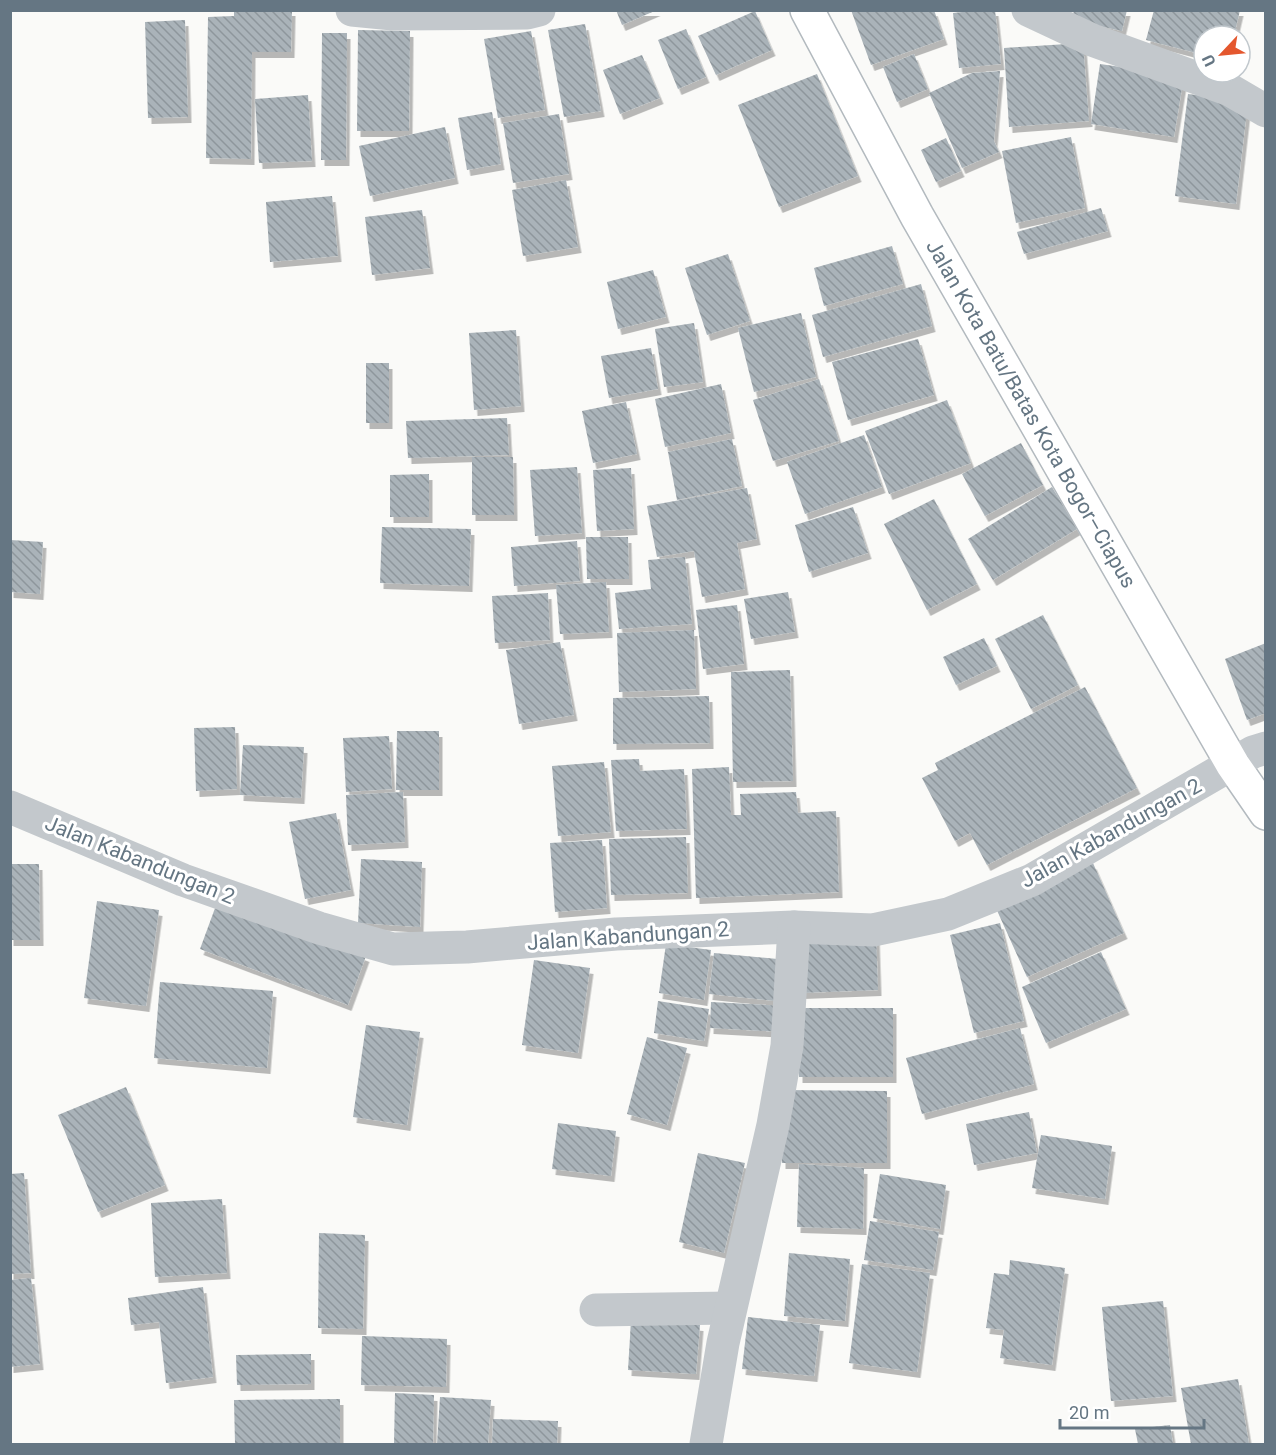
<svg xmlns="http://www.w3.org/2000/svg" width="1276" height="1455" viewBox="0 0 1276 1455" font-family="Roboto,sans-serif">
<defs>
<pattern id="building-back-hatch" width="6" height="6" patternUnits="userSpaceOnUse" patternTransform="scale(1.5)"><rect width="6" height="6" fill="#aab3b9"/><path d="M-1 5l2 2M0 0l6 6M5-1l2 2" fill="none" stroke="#8e969c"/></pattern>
<filter id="shadow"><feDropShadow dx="3.5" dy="6" stdDeviation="0" flood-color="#0004"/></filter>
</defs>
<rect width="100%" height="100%" fill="#fafaf8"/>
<g fill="url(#building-back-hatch)" filter="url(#shadow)">
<path d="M 234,10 L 292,10 L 291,52 L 252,52 L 251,159 L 206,158 L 208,17 L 234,16 Z"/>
<path d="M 616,10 L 657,10 L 622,25 Z"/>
<path d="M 851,10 L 934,10 L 944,39 L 871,65 Z"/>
<path d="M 980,10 L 995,10 L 1001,64 L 959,68 L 953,13 Z"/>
<path d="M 1074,10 L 1127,10 L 1122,31 L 1072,20 Z"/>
<path d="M 1154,10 L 1240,10 L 1234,36 L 1204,36 L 1204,55 L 1146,40 Z"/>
<path d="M 755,11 L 772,50 L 716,75 L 698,36 Z"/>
<path d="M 185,20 L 188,117 L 148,118 L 145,22 Z"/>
<path d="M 585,24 L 601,111 L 564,117 L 548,30 Z"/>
<path d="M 686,29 L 706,77 L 678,89 L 658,40 Z"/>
<path d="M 358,30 L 410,31 L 409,131 L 357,131 Z"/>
<path d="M 531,31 L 545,110 L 498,118 L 484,39 Z"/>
<path d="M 322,33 L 347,33 L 346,160 L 321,160 Z"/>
<path d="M 1083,43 L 1089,121 L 1009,127 L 1004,48 Z"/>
<path d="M 914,54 L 928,89 L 897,102 L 883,67 Z"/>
<path d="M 642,55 L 660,98 L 620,114 L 603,70 Z"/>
<path d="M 1100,64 L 1184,76 L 1174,137 L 1091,124 Z"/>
<path d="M 1000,71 L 994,141 L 999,152 L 962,168 L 929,93 L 972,73 Z"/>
<path d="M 817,74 L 858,176 L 779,207 L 738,105 Z"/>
<path d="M 1188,94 L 1248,101 L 1236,204 L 1175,196 Z"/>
<path d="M 308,95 L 312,161 L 259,163 L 255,99 Z"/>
<path d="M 492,112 L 501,164 L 467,170 L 458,118 Z"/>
<path d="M 559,114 L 569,174 L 513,183 L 503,123 Z"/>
<path d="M 445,127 L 455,178 L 370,196 L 359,146 Z"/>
<path d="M 1071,137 L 1085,208 L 1016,223 L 1002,151 Z"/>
<path d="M 946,138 L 961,171 L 936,182 L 921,150 Z"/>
<path d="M 566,180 L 578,247 L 523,256 L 512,190 Z"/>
<path d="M 332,196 L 338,256 L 270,262 L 266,202 Z"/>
<path d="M 1101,208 L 1108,231 L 1024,254 L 1017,232 Z"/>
<path d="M 422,210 L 430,268 L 372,275 L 365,217 Z"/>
<path d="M 892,246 L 903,284 L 824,306 L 814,268 Z"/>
<path d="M 728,254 L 750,321 L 707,335 L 685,268 Z"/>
<path d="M 653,270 L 666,317 L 618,329 L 607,282 Z"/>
<path d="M 921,284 L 932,326 L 823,357 L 812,315 Z"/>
<path d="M 801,313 L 816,377 L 754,392 L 738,328 Z"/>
<path d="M 694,323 L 703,382 L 664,387 L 655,329 Z"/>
<path d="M 516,330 L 521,406 L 474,410 L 469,333 Z"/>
<path d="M 918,339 L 934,395 L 848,420 L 832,362 Z"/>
<path d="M 651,348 L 658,389 L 609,398 L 601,356 Z"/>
<rect x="366" y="363" width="23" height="60"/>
<path d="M 819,379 L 839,441 L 773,461 L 753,400 Z"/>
<path d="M 721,384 L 731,433 L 665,447 L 655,399 Z"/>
<path d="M 947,400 L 971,463 L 889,494 L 865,431 Z"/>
<path d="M 626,402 L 637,454 L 593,463 L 582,411 Z"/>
<path d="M 507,418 L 509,455 L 408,458 L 406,421 Z"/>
<path d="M 864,435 L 882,487 L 805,514 L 787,462 Z"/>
<path d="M 732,439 L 742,486 L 677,500 L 668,452 Z"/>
<path d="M 1021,443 L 1043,485 L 985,516 L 962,474 Z"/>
<path d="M 472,457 L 513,457 L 514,515 L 472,515 Z"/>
<path d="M 577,467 L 582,533 L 535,536 L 530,470 Z"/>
<path d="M 631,468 L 634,529 L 597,531 L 593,470 Z"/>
<path d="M 429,474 L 429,517 L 390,517 L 390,475 Z"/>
<path d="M 1052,487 L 1077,529 L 993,580 L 968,539 Z"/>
<path d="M 747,488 L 757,539 L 737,543 L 745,589 L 702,597 L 694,551 L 657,557 L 647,506 Z"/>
<path d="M 934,499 L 977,584 L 927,610 L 884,524 Z"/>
<path d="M 853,507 L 868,553 L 809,572 L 795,525 Z"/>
<path d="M 382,527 L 471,529 L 469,586 L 380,583 Z"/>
<path d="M 586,537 L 628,537 L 629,579 L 587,579 Z"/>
<path d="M 10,540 L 43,542 L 40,594 L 10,592 Z"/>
<path d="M 577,541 L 580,581 L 514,586 L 511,547 Z"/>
<path d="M 685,557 L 692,624 L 619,629 L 615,593 L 651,589 L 648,560 Z"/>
<path d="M 606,582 L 609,632 L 560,634 L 556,585 Z"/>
<path d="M 788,592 L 795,632 L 751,639 L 744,599 Z"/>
<path d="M 548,593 L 550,640 L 495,643 L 492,596 Z"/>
<path d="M 737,605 L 744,664 L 703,669 L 696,610 Z"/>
<path d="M 1043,615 L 1078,685 L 1031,709 L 995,639 Z"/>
<path d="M 694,630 L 696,689 L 619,692 L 617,633 Z"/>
<path d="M 984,638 L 997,666 L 956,685 L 943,657 Z"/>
<path d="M 560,642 L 574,715 L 519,724 L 506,650 Z"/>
<path d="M 1266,643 L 1266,713 L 1247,720 L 1225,659 Z"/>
<path d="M 790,670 L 793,781 L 733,782 L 731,672 Z"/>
<path d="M 1085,687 L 1137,788 L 987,865 L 970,833 L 955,841 L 922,778 L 938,770 L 935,763 Z"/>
<path d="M 709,696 L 710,743 L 613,744 L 613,698 Z"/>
<path d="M 235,727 L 237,789 L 196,791 L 194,728 Z"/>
<path d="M 397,731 L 439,731 L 439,790 L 396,790 Z"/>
<path d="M 389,736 L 392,789 L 346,792 L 343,738 Z"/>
<path d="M 243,745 L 304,747 L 301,798 L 240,795 Z"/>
<path d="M 639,759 L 640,771 L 684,769 L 687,829 L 616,831 L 611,760 Z"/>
<path d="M 604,762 L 611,832 L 558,836 L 552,766 Z"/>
<path d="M 729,767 L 731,815 L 741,815 L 740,794 L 796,792 L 798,813 L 836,811 L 839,892 L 696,898 L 692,769 Z"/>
<path d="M 403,792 L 405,842 L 348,845 L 346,795 Z"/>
<path d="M 336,813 L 351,890 L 305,899 L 289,822 Z"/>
<path d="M 686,837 L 688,893 L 611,895 L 609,839 Z"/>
<path d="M 602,840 L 607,908 L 555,912 L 550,843 Z"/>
<path d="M 361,859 L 422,862 L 420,927 L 358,923 Z"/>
<path d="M 1093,863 L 1124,933 L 1027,977 L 995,906 Z"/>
<path d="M 10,864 L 39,864 L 40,940 L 10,940 Z"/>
<path d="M 218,900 L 366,956 L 348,1005 L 200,949 Z"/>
<path d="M 97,901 L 159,910 L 146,1006 L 84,998 Z"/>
<path d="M 1000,923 L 1024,1021 L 974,1033 L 950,935 Z"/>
<path d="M 876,932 L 878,990 L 800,993 L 799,933 Z"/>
<path d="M 666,944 L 711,950 L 704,1000 L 659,993 Z"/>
<path d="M 1101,952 L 1126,1009 L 1046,1043 L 1022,987 Z"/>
<path d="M 714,953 L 788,960 L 784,1002 L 709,994 Z"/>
<path d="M 534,960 L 590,968 L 578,1053 L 522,1045 Z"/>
<path d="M 160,982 L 273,991 L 267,1068 L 154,1058 Z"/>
<path d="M 658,1001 L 709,1009 L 704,1041 L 654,1033 Z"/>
<path d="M 711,1002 L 785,1006 L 783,1032 L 710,1028 Z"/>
<rect x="799" y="1008" width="94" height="69"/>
<path d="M 366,1025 L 420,1032 L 407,1125 L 353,1117 Z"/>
<path d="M 1020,1028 L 1034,1084 L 922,1114 L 906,1058 Z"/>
<path d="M 647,1037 L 687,1048 L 667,1125 L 627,1114 Z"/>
<path d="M 126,1087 L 165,1185 L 98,1212 L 58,1115 Z"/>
<path d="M 782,1090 L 887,1091 L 887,1163 L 782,1163 Z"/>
<path d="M 1029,1112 L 1037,1153 L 974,1165 L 966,1124 Z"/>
<path d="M 558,1123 L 616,1131 L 611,1176 L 552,1169 Z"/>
<path d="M 1041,1135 L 1112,1146 L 1105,1199 L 1032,1188 Z"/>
<path d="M 698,1153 L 745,1163 L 724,1253 L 679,1242 Z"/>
<path d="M 799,1164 L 864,1168 L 863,1229 L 797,1227 Z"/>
<path d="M 24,1173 L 31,1273 L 10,1274 L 10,1174 Z"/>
<path d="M 880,1174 L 946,1185 L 940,1229 L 873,1218 Z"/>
<path d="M 222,1199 L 227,1273 L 155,1277 L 151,1203 Z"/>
<path d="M 870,1221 L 939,1232 L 933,1270 L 864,1260 Z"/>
<path d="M 319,1233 L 365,1235 L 363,1329 L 318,1328 Z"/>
<path d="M 789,1253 L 850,1259 L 845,1321 L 784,1316 Z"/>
<path d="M 1010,1260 L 1065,1268 L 1052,1365 L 1000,1358 L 1004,1330 L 986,1328 L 994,1273 L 1009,1275 Z"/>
<path d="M 862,1264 L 930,1273 L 917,1372 L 849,1363 Z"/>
<path d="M 31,1278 L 40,1364 L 10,1367 L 10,1280 Z"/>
<path d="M 203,1287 L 213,1377 L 166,1383 L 159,1322 L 131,1325 L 128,1298 Z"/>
<path d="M 1163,1301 L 1173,1396 L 1111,1401 L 1102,1307 Z"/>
<path d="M 748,1317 L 820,1325 L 814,1376 L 742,1369 Z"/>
<path d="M 631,1320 L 700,1325 L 696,1374 L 628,1370 Z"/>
<path d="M 362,1336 L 447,1339 L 446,1387 L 361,1385 Z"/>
<path d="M 311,1354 L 311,1384 L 237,1385 L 236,1355 Z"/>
<path d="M 1238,1379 L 1249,1444 L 1191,1444 L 1181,1388 Z"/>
<path d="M 395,1393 L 434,1395 L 433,1444 L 394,1444 Z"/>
<path d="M 440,1397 L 491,1400 L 488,1444 L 437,1444 Z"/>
<path d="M 340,1399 L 340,1444 L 235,1444 L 234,1400 Z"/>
<path d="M 493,1419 L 558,1421 L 557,1444 L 492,1444 Z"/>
<path d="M 1170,1425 L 1173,1444 L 1138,1444 L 1135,1429 Z"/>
</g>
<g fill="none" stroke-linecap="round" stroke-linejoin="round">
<defs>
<path id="secondary" d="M 807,10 L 917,216 L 1233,765 L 1266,813"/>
</defs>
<use href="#secondary" stroke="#b3babf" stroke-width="36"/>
<g stroke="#c3c8cc" stroke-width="33">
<path d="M 352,10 L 393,14 L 527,13 L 539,10"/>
<path d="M 1028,10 L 1092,40 L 1230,90 L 1266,111"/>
<path d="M 10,807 L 183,880 L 319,928 L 393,949 L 467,947 L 616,934 L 794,927 L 873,930 L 948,914 L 1032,880 L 1253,752 L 1266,748"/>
<path d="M 596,1310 L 730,1308"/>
<path d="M 706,1444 L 723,1343 L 773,1125 L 787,1046 L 794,927"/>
</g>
<use href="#secondary" stroke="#fff" stroke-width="33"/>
</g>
<g text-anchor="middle" stroke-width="6" stroke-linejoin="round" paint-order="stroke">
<g font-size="21" fill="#657683" stroke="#fff">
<text transform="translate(1031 414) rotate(60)" y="7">Jalan Kota Batu/Batas Kota Bogor–Ciapus</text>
<text transform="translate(1111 833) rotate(-29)" y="7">Jalan Kabandungan 2</text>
<text transform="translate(140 860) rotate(22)" y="7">Jalan Kabandungan 2</text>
<text transform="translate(628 936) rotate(-4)" y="7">Jalan Kabandungan 2</text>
</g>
</g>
<rect width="1276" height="1455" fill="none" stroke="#657683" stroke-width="24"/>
<g transform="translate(1222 54) rotate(244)"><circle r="28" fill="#ffffff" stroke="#c1c8cd" stroke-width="1.5"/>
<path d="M0-4.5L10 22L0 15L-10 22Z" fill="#e4572e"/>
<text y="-9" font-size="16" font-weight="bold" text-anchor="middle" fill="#657683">U</text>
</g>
<path d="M1060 1419v9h144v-9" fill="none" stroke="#657683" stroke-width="3"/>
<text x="1069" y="1419" font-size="18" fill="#657683" stroke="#ffffff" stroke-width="4.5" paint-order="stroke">20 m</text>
</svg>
